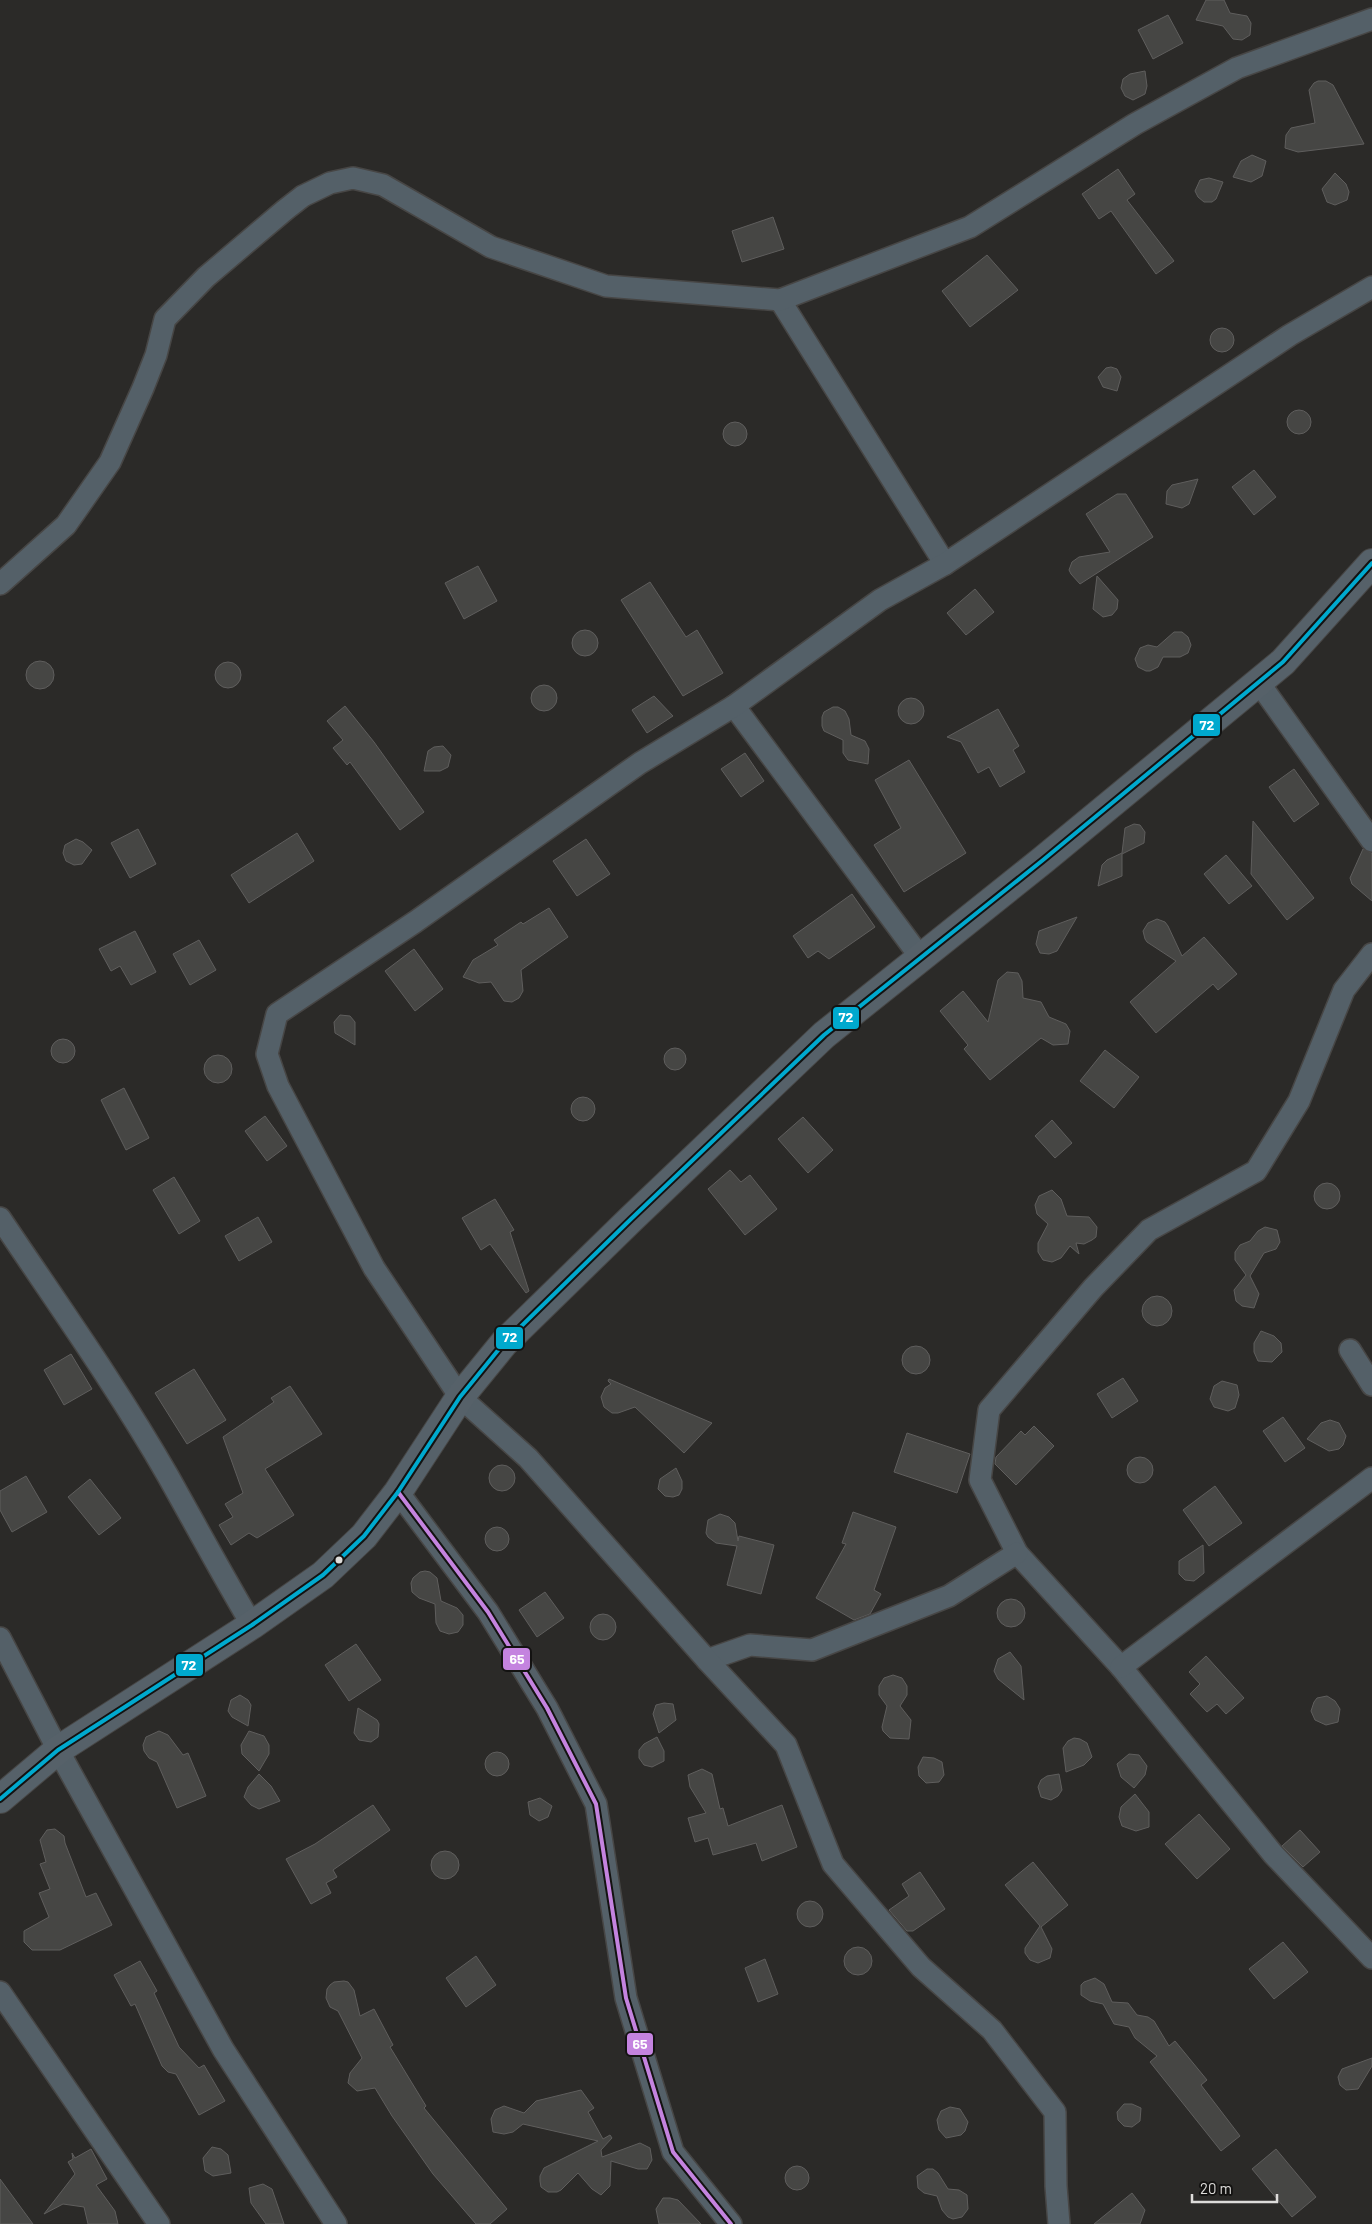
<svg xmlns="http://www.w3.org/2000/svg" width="1372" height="2224" viewBox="0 0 1372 2224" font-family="Barlow,sans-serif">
<rect width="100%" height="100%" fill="#2b2a28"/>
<g fill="#464644" stroke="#5f5e5d">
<path d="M 1206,0 L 1224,0 L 1230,13 L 1247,16 L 1251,23 L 1250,35 L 1242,40 L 1233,39 L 1223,26 L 1196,20 Z"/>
<path d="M 1168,15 L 1183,43 L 1153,59 L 1138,30 Z"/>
<path d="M 1145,71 L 1147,86 L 1145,94 L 1133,100 L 1125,96 L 1121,88 L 1123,79 L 1130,74 Z"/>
<path d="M 1318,81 L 1326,81 L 1333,85 L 1364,144 L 1298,152 L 1285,148 L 1286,135 L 1291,128 L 1315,123 L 1309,90 L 1314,83 Z"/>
<path d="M 1252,155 L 1266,161 L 1262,176 L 1251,182 L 1233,177 L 1241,161 Z"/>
<path d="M 1118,169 L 1135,194 L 1127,200 L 1174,261 L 1156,274 L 1111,211 L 1099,219 L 1082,194 Z"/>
<path d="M 1335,173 L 1346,184 L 1349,192 L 1347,200 L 1335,205 L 1327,202 L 1322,189 Z"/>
<path d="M 1209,178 L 1223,182 L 1216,199 L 1212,202 L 1204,202 L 1198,197 L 1195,191 L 1200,180 Z"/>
<path d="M 773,217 L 784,249 L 742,262 L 732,231 Z"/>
<path d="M 987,255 L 1018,290 L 970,327 L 942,291 Z"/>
<circle cx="1222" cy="340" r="12"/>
<path d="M 1111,367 L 1117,369 L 1121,377 L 1117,391 L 1103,387 L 1098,377 L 1106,368 Z"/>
<circle cx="1299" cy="422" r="12"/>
<circle cx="735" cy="434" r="12"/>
<path d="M 1254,470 L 1276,497 L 1254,515 L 1232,487 Z"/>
<path d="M 1198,479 L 1189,504 L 1182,508 L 1166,504 L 1167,491 L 1172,485 Z"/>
<path d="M 1117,494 L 1126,494 L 1153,537 L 1080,584 L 1071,574 L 1069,570 L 1072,562 L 1079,557 L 1110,552 L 1086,514 Z"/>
<path d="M 478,566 L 497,601 L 464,619 L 445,583 Z"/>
<path d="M 1097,576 L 1118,600 L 1117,609 L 1112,615 L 1103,617 L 1093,609 Z"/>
<path d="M 650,582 L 686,637 L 697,630 L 723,673 L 683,696 L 621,600 Z"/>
<path d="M 975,589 L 994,612 L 966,635 L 947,613 Z"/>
<circle cx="585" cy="643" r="13"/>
<path d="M 1174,632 L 1182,632 L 1188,637 L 1191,645 L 1188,653 L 1180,657 L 1163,657 L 1158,667 L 1150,671 L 1146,671 L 1138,667 L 1135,659 L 1140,648 L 1148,645 L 1157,647 Z"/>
<circle cx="40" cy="675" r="14"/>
<circle cx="228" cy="675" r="13"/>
<circle cx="544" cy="698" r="13"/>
<path d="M 654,696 L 673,716 L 647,733 L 632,710 Z"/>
<circle cx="911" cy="711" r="13"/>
<path d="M 345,706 L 374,742 L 424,812 L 400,830 L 350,762 L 347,765 L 333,748 L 343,740 L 327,721 Z"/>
<path d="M 833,707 L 838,707 L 845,711 L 849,719 L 851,735 L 865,741 L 869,749 L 868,764 L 848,760 L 843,753 L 843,740 L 824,731 L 822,726 L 822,717 L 824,712 Z"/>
<path d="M 998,709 L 1019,746 L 1013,750 L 1025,772 L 1000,787 L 989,767 L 978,773 L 961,742 L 947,737 Z"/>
<path d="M 443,746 L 451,755 L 448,767 L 440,771 L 424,771 L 428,751 L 434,747 Z"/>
<path d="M 745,753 L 764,781 L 741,797 L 721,769 Z"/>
<path d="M 909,760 L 966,853 L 904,892 L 874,845 L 901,828 L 875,780 Z"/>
<path d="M 1294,769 L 1319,804 L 1294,822 L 1269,787 Z"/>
<path d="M 1253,821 L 1314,898 L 1287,920 L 1251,874 Z"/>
<path d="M 1134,824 L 1140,825 L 1145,832 L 1144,843 L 1122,854 L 1122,876 L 1098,886 L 1102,865 L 1107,860 L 1122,853 L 1125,828 Z"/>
<path d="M 138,829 L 156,864 L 130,878 L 111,843 Z"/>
<path d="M 297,833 L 314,861 L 249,903 L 231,875 Z"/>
<path d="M 76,839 L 83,842 L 92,850 L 82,864 L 74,865 L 66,861 L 63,853 L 65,845 Z"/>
<path d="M 586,839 L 610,874 L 577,896 L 553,861 Z"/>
<path d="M 1363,849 L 1372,853 L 1372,901 L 1352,884 L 1350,878 Z"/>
<path d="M 1226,855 L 1252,886 L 1229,904 L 1204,874 Z"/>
<path d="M 852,894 L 875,927 L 829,959 L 818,951 L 808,958 L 793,936 Z"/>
<path d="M 549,908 L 568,937 L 521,970 L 523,991 L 519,998 L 512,1002 L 504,1001 L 491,982 L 479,983 L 463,977 L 473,960 L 498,945 L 494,940 L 521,922 L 523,924 Z"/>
<path d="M 1077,917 L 1057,951 L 1049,954 L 1040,953 L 1036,944 L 1039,931 Z"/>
<path d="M 1157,919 L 1165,922 L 1168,926 L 1182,956 L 1204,937 L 1237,974 L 1218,990 L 1213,984 L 1156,1033 L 1130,1002 L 1176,961 L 1147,942 L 1145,939 L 1143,931 L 1148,923 Z"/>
<path d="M 135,931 L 156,972 L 131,985 L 120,966 L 111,971 L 99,949 Z"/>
<path d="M 199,940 L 216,970 L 190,985 L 173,954 Z"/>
<path d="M 414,949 L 443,989 L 415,1011 L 385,971 Z"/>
<path d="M 1007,972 L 1018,973 L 1022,981 L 1023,998 L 1041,1002 L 1049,1017 L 1066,1024 L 1070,1031 L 1068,1044 L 1053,1045 L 1041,1038 L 990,1080 L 964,1049 L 968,1045 L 940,1011 L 963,991 L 988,1022 L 998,980 Z"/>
<path d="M 340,1015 L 350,1016 L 355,1022 L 355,1045 L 335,1033 L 334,1022 Z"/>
<circle cx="63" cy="1051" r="12"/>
<circle cx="675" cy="1059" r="11"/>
<path d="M 1105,1050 L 1139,1077 L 1114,1108 L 1080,1081 Z"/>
<circle cx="218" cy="1069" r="14"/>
<path d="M 124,1088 L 149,1138 L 126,1150 L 101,1100 Z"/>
<circle cx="583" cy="1109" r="12"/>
<path d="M 265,1116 L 287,1146 L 267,1161 L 245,1131 Z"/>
<path d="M 803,1117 L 833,1150 L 808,1173 L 778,1139 Z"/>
<path d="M 1052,1120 L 1072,1143 L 1055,1158 L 1035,1136 Z"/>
<path d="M 730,1170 L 741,1182 L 750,1175 L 777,1209 L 745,1235 L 708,1189 Z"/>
<path d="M 174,1177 L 200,1221 L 179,1234 L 153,1190 Z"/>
<circle cx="1327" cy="1196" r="13"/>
<path d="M 1052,1190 L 1061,1199 L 1067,1216 L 1089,1217 L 1097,1227 L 1096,1237 L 1092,1240 L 1084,1244 L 1076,1243 L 1079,1254 L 1070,1246 L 1061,1258 L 1052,1262 L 1043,1260 L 1038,1252 L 1038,1243 L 1048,1224 L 1037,1214 L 1035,1205 L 1039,1196 Z"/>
<path d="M 495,1199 L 514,1230 L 510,1232 L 529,1291 L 526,1293 L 490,1244 L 481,1250 L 462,1218 Z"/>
<path d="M 258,1217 L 272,1242 L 239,1261 L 225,1236 Z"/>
<path d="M 1265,1227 L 1277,1230 L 1280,1242 L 1276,1249 L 1264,1253 L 1250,1276 L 1259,1294 L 1254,1308 L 1242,1306 L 1236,1301 L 1234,1290 L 1246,1275 L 1235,1260 L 1235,1252 L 1240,1245 L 1250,1241 L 1258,1231 Z"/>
<circle cx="1157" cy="1311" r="15"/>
<path d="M 1261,1331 L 1274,1336 L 1281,1343 L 1282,1352 L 1272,1362 L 1258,1361 L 1254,1352 L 1254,1343 Z"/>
<circle cx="916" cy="1360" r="14"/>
<path d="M 71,1354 L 92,1389 L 64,1405 L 44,1370 Z"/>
<path d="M 194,1369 L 226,1420 L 187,1444 L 155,1393 Z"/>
<path d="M 1123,1378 L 1138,1401 L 1112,1418 L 1097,1394 Z"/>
<path d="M 609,1379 L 658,1400 L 712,1423 L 684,1453 L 635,1407 L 618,1413 L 612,1413 L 604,1407 L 601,1397 L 605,1388 L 611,1384 L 608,1381 Z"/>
<path d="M 1222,1381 L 1237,1385 L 1239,1395 L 1235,1408 L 1228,1411 L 1214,1407 L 1210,1399 L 1214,1386 Z"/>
<path d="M 290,1386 L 322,1434 L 265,1469 L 294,1515 L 257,1538 L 249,1533 L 231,1545 L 219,1525 L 233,1517 L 225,1504 L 243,1493 L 223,1437 L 274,1402 L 271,1398 Z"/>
<path d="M 1283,1417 L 1305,1448 L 1285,1462 L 1263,1431 Z"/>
<path d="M 1330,1420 L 1339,1423 L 1346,1436 L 1343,1445 L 1339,1449 L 1329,1451 L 1307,1439 L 1321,1423 Z"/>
<path d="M 1034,1426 L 1054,1446 L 1016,1485 L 995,1464 L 996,1457 L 1021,1431 L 1025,1435 Z"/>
<path d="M 907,1433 L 970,1454 L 957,1493 L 894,1472 Z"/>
<circle cx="1140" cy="1470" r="13"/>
<circle cx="502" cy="1478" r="13"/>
<path d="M 676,1468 L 682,1481 L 682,1489 L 679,1495 L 673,1497 L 665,1496 L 658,1489 L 660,1479 Z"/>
<path d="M 26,1476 L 47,1512 L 12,1532 L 0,1510 L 0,1491 Z"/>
<path d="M 90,1479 L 121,1518 L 99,1535 L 68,1497 Z"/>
<path d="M 1215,1486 L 1242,1523 L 1209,1546 L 1183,1510 Z"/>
<path d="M 853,1512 L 896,1527 L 874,1590 L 881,1594 L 870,1614 L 854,1620 L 816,1598 L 846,1544 L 842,1543 Z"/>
<path d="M 720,1514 L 729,1517 L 735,1523 L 738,1541 L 739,1536 L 774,1545 L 761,1594 L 727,1585 L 737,1546 L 716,1543 L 708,1537 L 706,1533 L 708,1520 Z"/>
<circle cx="497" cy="1539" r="12"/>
<path d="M 1203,1545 L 1204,1573 L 1194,1581 L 1185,1580 L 1179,1574 L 1179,1561 Z"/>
<path d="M 425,1571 L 430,1572 L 437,1578 L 441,1601 L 457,1608 L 463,1615 L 463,1625 L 458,1632 L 449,1634 L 440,1631 L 436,1623 L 435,1604 L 419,1598 L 412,1592 L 411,1583 L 413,1578 L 420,1572 Z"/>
<path d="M 545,1592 L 564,1618 L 537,1637 L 519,1610 Z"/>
<circle cx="1011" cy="1613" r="14"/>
<circle cx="603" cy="1627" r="13"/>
<path d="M 356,1644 L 381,1680 L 349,1701 L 325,1665 Z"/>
<path d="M 1010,1652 L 1021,1666 L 1024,1700 L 998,1679 L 994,1671 L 998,1659 Z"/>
<path d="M 1206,1656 L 1244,1698 L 1226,1714 L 1217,1704 L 1207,1712 L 1190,1694 L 1200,1684 L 1189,1672 Z"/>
<path d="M 893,1675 L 902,1678 L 907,1686 L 907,1695 L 900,1706 L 911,1720 L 909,1739 L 890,1738 L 883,1731 L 882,1727 L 887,1706 L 879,1695 L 879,1686 L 884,1678 Z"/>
<path d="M 240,1695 L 248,1700 L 251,1705 L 248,1726 L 232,1717 L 228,1711 L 231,1700 Z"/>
<path d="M 1327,1696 L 1335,1701 L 1340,1709 L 1338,1722 L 1326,1725 L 1315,1720 L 1311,1711 L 1314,1702 L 1317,1698 Z"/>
<path d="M 664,1703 L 673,1704 L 676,1720 L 659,1733 L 653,1714 L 656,1705 Z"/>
<path d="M 358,1708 L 377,1720 L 379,1724 L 378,1737 L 371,1742 L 359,1740 L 354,1733 Z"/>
<path d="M 159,1731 L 168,1735 L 183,1755 L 188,1753 L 206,1796 L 177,1808 L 157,1762 L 149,1758 L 144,1751 L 143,1745 L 146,1737 Z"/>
<path d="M 249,1731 L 264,1736 L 269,1745 L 269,1754 L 259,1771 L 242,1754 L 241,1745 Z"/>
<path d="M 657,1737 L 664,1751 L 664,1761 L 652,1767 L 644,1765 L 639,1758 L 639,1750 L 644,1744 Z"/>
<path d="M 1074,1738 L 1080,1739 L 1087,1743 L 1092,1757 L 1084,1765 L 1066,1772 L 1063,1748 L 1068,1741 Z"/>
<circle cx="497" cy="1764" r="12"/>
<path d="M 1129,1754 L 1139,1755 L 1147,1766 L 1145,1775 L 1134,1788 L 1121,1777 L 1117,1764 Z"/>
<path d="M 923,1757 L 934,1758 L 942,1762 L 944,1775 L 939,1782 L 926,1783 L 919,1776 L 918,1767 Z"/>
<path d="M 702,1769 L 712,1774 L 720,1809 L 723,1808 L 728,1826 L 782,1805 L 797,1847 L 762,1861 L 756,1843 L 713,1855 L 708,1838 L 695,1842 L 688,1818 L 706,1813 L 690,1787 L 688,1775 Z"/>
<path d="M 259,1774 L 271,1786 L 280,1801 L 259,1809 L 251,1805 L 244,1797 L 248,1787 Z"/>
<path d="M 1059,1774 L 1062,1790 L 1058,1796 L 1051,1800 L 1041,1797 L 1038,1787 L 1041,1780 L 1047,1776 Z"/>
<path d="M 1135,1794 L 1149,1812 L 1149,1827 L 1136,1831 L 1122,1826 L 1119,1817 L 1121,1807 Z"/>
<path d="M 540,1798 L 552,1806 L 548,1817 L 539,1821 L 530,1815 L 528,1802 Z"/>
<path d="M 373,1805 L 390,1830 L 333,1870 L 337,1877 L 326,1883 L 331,1893 L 311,1904 L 286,1859 L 315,1844 Z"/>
<path d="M 1199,1814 L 1230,1849 L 1197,1879 L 1165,1844 Z"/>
<path d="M 55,1829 L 64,1836 L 65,1843 L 86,1897 L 96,1893 L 112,1925 L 60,1950 L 32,1950 L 24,1942 L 24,1931 L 49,1917 L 39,1893 L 50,1889 L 40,1864 L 46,1862 L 40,1840 L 47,1830 Z"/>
<path d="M 1300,1830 L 1320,1852 L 1303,1867 L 1282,1846 Z"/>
<circle cx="445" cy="1865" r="14"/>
<path d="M 1033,1862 L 1068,1905 L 1041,1927 L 1052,1949 L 1050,1958 L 1038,1963 L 1030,1960 L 1025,1953 L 1025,1948 L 1040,1926 L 1005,1885 Z"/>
<path d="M 920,1872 L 945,1909 L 913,1931 L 907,1931 L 889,1910 L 909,1896 L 902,1884 Z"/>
<circle cx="810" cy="1914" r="13"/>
<path d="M 1283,1942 L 1308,1972 L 1274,1999 L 1249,1969 Z"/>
<circle cx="858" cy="1961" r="14"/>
<path d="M 476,1956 L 496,1985 L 466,2007 L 446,1978 Z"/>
<path d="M 765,1959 L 778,1994 L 758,2002 L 745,1968 Z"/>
<path d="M 140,1961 L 157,1991 L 154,1993 L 179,2047 L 199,2068 L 204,2065 L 225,2101 L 199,2115 L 176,2074 L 168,2072 L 162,2066 L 135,2004 L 131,2006 L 114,1975 Z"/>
<path d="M 1095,1978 L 1104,1984 L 1112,2002 L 1128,2003 L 1137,2015 L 1148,2017 L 1154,2021 L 1169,2046 L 1175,2041 L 1207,2080 L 1201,2085 L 1240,2136 L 1221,2151 L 1150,2062 L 1157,2056 L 1135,2038 L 1129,2027 L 1114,2024 L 1103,2004 L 1090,2001 L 1081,1995 L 1081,1985 L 1084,1982 Z"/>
<path d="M 344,1981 L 348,1982 L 354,1990 L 360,2016 L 374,2009 L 393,2045 L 390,2047 L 426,2106 L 424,2108 L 507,2209 L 490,2224 L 476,2224 L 433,2174 L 392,2116 L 375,2088 L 357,2091 L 348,2083 L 350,2073 L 362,2058 L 338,2011 L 330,2007 L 326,1998 L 327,1989 L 330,1985 L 334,1982 Z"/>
<path d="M 1372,2058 L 1372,2066 L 1358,2089 L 1346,2090 L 1340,2085 L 1338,2077 L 1342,2069 Z"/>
<path d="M 581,2090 L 594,2108 L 588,2112 L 603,2139 L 610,2135 L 612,2138 L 601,2150 L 602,2157 L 640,2143 L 650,2148 L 652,2160 L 647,2169 L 638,2169 L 611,2161 L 610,2186 L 601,2195 L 592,2189 L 578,2173 L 561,2190 L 557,2192 L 548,2192 L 541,2187 L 540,2181 L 540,2176 L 544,2168 L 598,2141 L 523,2124 L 513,2132 L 504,2134 L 493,2132 L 491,2119 L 495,2110 L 504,2106 L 524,2113 L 536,2101 Z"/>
<path d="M 1124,2104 L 1132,2104 L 1141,2108 L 1140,2121 L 1132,2127 L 1124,2126 L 1118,2120 L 1117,2112 Z"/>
<path d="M 950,2107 L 960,2109 L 968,2122 L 965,2131 L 961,2135 L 946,2138 L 939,2130 L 937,2120 L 941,2111 Z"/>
<path d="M 212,2147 L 221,2149 L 228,2155 L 231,2173 L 213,2176 L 205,2171 L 203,2158 Z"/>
<path d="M 91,2149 L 107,2179 L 96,2185 L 115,2211 L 118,2224 L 88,2224 L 84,2207 L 63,2204 L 44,2214 L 75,2174 L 68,2162 L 73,2159 L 72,2153 L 75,2158 Z"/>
<path d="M 1276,2149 L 1316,2197 L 1292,2217 L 1252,2169 Z"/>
<circle cx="797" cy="2178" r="12"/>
<path d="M 927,2169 L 933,2169 L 938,2173 L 948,2189 L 959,2190 L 967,2195 L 968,2209 L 962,2217 L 953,2219 L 948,2217 L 942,2210 L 937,2196 L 924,2193 L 918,2188 L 917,2176 Z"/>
<path d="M 0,2179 L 33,2224 L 0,2224 Z"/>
<path d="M 263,2184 L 272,2189 L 284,2224 L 266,2224 L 251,2203 L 249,2188 Z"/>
<path d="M 1132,2193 L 1145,2210 L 1140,2224 L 1094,2224 Z"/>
<path d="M 663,2198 L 670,2198 L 678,2200 L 701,2224 L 659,2224 L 656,2209 Z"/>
</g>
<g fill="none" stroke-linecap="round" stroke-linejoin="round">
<defs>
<g id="street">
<path d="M 780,300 L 945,564"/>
<path d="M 0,584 L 66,525 L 110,462 L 143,388 L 156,355 L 165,319 L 206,277 L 285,210 L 303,196 L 330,183 L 353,178 L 383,185 L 491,247 L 606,286 L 780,300 L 970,227 L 1135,124 L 1237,68 L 1372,19"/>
<path d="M 1259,683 L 1372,841"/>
<path d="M 734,706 L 921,958"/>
<path d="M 1372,954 L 1344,990 L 1299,1101 L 1256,1171 L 1149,1230 L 1093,1288 L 989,1410 L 980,1480 L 1017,1553 L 1121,1667 L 1273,1854 L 1372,1958"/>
<path d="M 0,1218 C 57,1303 117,1387 168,1476 C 196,1526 223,1576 252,1625"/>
<path d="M 1350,1350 L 1372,1385"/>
<path d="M 398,1492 L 488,1612 L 547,1708 L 596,1804 L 626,1998 L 673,2152 L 731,2224"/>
<path d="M 0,1638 L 58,1750 L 223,2049 L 336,2224"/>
<path d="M 707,1660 L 750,1645 L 812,1650 L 949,1596 L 1017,1553"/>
<path d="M 1121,1667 L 1372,1478"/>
<path d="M 0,1992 L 159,2224"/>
<path d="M 1059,2224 L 1056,2186 L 1055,2112 L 992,2030 L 921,1967 L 833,1864 L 786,1745 L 707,1660 L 528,1458 L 460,1397 L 374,1268 L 278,1086 L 267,1054 L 277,1014 L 415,922 L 640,763 L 734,706 L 880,600 L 945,564 L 1290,335 L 1372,287"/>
</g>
<path id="secondary" d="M 0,1799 L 58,1750 L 252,1625 L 323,1575 L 364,1536 L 398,1492 L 460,1397 L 504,1343 L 631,1219 L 824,1035 L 1043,860 L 1283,662 L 1372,563"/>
</defs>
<use href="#street" stroke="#474645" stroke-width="24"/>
<use href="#secondary" stroke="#474645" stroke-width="30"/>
<use href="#street" stroke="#546068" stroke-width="21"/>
<use href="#secondary" stroke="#566169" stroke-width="28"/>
<defs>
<path id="bus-1" d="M 398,1492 L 488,1612 L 547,1708 L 596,1804 L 626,1998 L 673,2152 L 731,2224"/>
<path id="bus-2" d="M 0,1799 L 58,1750 L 252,1625 L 323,1575 L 364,1536 L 398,1492 L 460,1397 L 504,1343 L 631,1219 L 824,1035 L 1043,860 L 1283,662 L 1372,563"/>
</defs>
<use href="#bus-1" stroke="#131211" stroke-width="8"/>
<use href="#bus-2" stroke="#131211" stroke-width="8"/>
<use href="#bus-1" stroke="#c483df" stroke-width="4"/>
<use href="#bus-2" stroke="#00a9ce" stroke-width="4"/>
</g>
<circle fill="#dddcda" stroke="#131211" stroke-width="2" cx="339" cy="1560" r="4.5"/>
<g stroke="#131211" stroke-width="2">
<rect x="1192" y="713" width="29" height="24" rx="5" fill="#00a9ce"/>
<rect x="832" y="1006" width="28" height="24" rx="5" fill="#00a9ce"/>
<rect x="495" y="1326" width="29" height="24" rx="5" fill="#00a9ce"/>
<rect x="502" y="1647" width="29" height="24" rx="5" fill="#c483df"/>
<rect x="175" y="1653" width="29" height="24" rx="5" fill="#00a9ce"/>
<rect x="626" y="2032" width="28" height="24" rx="5" fill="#c483df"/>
</g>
<g font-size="14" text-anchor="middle" font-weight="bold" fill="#fff">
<text x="1207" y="730">72</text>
<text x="846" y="1022">72</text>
<text x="510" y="1342">72</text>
<text x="517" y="1664">65</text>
<text x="189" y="1670">72</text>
<text x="640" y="2049">65</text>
</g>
<path d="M1192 2194v8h85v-8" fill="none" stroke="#dddcda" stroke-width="2.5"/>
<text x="1200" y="2194" font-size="15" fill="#dddcda" stroke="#131211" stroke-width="4" paint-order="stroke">20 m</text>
</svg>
